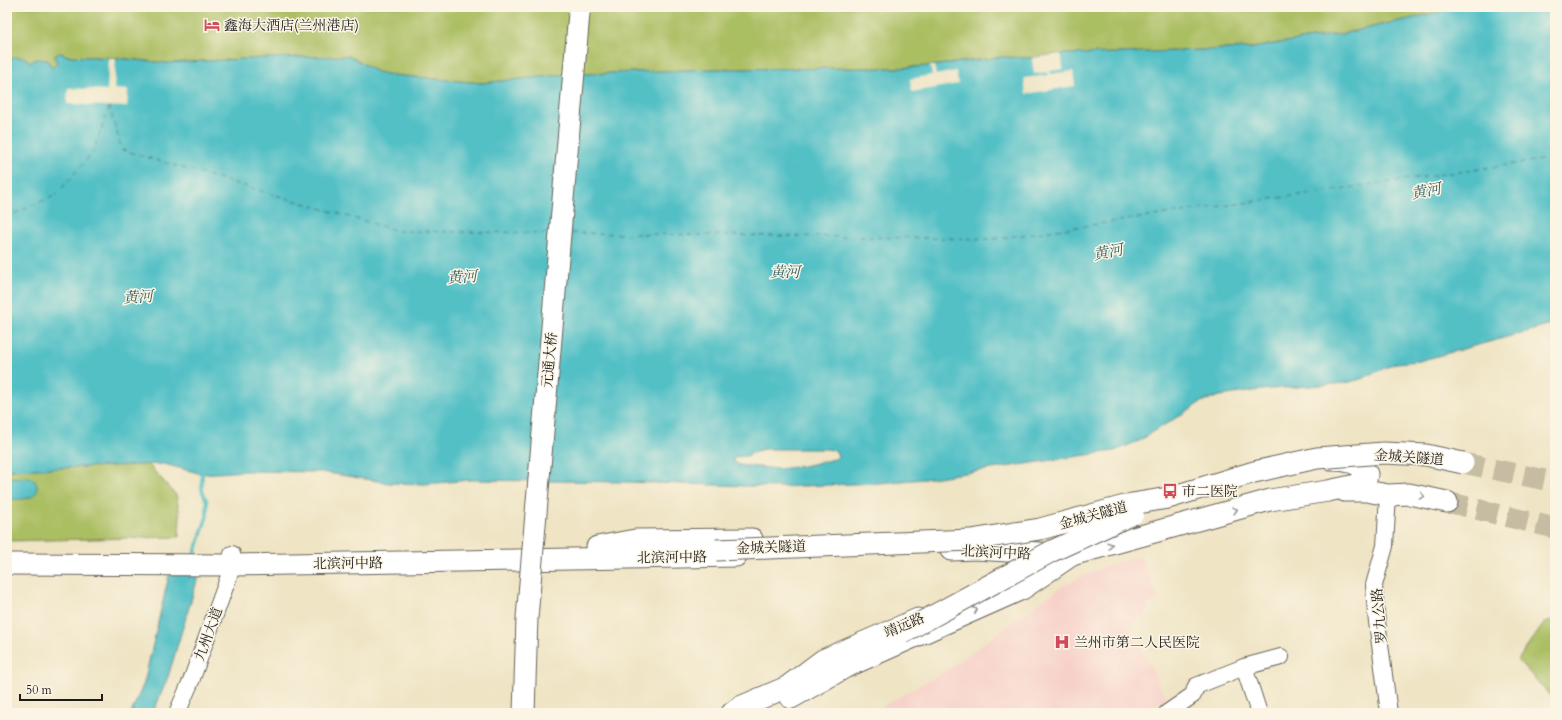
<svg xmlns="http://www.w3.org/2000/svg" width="1562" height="720" viewBox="0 0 1562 720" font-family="Cardo,'Noto Serif SC',serif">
<rect width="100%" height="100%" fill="#fcf5e5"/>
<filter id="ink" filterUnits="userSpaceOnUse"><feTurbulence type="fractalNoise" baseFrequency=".025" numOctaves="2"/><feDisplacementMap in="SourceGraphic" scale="8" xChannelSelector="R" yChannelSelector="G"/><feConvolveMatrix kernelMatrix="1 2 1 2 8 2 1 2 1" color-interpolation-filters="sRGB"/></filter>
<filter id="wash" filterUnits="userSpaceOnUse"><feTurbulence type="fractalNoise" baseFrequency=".012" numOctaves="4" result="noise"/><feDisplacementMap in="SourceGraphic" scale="16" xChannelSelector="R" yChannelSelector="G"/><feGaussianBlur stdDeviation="0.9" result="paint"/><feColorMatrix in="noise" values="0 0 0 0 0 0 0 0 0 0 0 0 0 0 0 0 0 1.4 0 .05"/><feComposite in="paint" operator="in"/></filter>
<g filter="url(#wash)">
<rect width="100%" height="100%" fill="#efe4c4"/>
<path fill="#f7d1c9" d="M 1140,556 L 1159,598 L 1147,605 L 1150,610 L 1129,626 L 1167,699 L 1149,713 L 871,713 L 950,668 L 1064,585 L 1100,568 Z"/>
<g fill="#aabe62" stroke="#636d3f">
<path d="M 7,7 L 1462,7 L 1341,34 L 1285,42 L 1253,48 L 1123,53 L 1061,54 L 1032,58 L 1002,57 L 930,66 L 898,68 L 712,69 L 561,75 L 482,83 L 391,75 L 377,72 L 351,57 L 347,56 L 267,58 L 167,63 L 116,58 L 68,56 L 61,53 L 55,56 L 57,63 L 53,67 L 50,66 L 48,61 L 35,60 L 30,63 L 27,59 L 12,58 L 9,60 L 7,60 Z"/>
<path d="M 148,464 L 176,495 L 180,515 L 179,537 L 7,541 L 7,470 Z"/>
<path d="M 1555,619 L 1555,701 L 1518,660 L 1545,622 Z"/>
</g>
<g fill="#52c0c6" stroke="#376e71" fill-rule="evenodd">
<path d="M 1462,7 L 1555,7 L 1555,324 L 1419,361 L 1396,363 L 1361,379 L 1346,383 L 1260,390 L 1220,396 L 1201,402 L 1139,441 L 1114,451 L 924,479 L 880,483 L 776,487 L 624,482 L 470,480 L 425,484 L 389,483 L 322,472 L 246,471 L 202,474 L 164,464 L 7,470 L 7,60 L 11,60 L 14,57 L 26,58 L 30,63 L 36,59 L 48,60 L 50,66 L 53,67 L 57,63 L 55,55 L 61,53 L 68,56 L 116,58 L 167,63 L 267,58 L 347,56 L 351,57 L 377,72 L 391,75 L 482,83 L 561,75 L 712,69 L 898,68 L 930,66 L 1002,57 L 1032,58 L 1061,54 L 1123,53 L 1253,48 L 1285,42 L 1341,34 ZM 764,449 L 828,449 L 836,451 L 838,456 L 835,459 L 803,466 L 779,469 L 739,465 L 733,461 L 734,457 L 747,456 L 756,451 Z"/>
<path d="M 29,477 C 33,479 37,482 37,487 C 38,502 17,499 7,499 L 7,478 Z"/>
<path d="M 199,574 L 168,677 L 153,713 L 131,713 L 144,683 L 169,575 Z"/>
</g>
<g fill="#efe4c4">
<path d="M 1061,54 L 1063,69 L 1050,71 L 1051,74 L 1073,71 L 1075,86 L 1026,94 L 1024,78 L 1048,75 L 1047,72 L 1034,74 L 1032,58 Z"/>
<path d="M 109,58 L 116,58 L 114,89 L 128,90 L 127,107 L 67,104 L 68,88 L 107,90 Z"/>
<path d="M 930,66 L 934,66 L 936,75 L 956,71 L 958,84 L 912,92 L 910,79 L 932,75 Z"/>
</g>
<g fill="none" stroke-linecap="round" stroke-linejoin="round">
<path stroke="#52c0c6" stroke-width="3.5" d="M 193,559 L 207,516 L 207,502 L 202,490 L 202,470"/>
<g stroke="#325e60" stroke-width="1" stroke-dasharray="5 4" stroke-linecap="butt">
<path d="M 109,106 L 122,150 L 398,231 L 550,233"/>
<path d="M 7,217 L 56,195 L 93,152 L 109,107"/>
<path d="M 571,233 L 994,239 L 1555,158"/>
</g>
</g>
</g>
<g filter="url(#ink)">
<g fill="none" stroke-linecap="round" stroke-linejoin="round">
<g stroke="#c5bca2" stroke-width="21" stroke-dasharray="21 10" stroke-linecap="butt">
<path d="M 1463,463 L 1555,482"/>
<path d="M 1447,502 L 1555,528"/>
</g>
<defs>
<g id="minor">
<path d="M 1388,495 L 1385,546 L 1374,585 L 1376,614 L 1389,713"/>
<path d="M 1244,667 L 1259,713"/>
<path d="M 177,713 L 191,681 L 233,565 L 232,554"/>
<path d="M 1167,713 L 1193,695 L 1196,686 L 1244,667 L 1281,657"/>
</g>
<g id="major">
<path d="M 1345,491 L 1366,491 L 1388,495 L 1409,494 L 1447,502"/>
<path d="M 597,547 L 635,540 L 752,539"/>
<path d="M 951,550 L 976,549 L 1072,555 L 1270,500 L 1328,491 L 1356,485 L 1366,480 L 1367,474 C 1360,462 1345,460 1332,460"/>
<path d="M 7,564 L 233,565 L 736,556"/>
<path d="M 791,698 L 844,668 L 1022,589 L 1072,555 L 1074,551"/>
<path d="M 732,713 L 740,707 L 787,687 L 823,660 L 918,619"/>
</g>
</defs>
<use href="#minor" stroke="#666257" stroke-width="18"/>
<use href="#major" stroke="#666257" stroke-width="23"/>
<use href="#minor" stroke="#fff" stroke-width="16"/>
<use href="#major" stroke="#fff" stroke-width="21"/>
<defs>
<g id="major-bridge">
<path d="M 716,550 L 971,540 L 1040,529 L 1132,504 L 1168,498 L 1254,472 L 1317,458 L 1384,453 L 1426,455 L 1463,463"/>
<path d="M 902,633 L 1052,551 L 1133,514"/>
<path d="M 524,713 L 527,618 L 579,13"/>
</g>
</defs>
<use href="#major-bridge" stroke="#666257" stroke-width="23" stroke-linecap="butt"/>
<use href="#major-bridge" stroke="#fff" stroke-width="21"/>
</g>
<defs><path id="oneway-chevron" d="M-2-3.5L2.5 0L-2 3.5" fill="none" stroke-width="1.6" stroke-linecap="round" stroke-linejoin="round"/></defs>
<g stroke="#999">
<use href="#oneway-chevron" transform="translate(1422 496) rotate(12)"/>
<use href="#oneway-chevron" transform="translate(1235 510) rotate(-16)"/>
<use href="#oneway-chevron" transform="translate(1110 545) rotate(-16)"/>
<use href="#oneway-chevron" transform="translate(975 610) rotate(-23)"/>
</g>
</g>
<defs>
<symbol id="hotel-bare" viewBox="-9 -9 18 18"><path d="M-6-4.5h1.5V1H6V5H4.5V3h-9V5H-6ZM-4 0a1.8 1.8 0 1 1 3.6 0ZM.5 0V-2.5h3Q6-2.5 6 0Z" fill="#d1495b" stroke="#fcf5e5" stroke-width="2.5" paint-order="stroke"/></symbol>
<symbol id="bus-bare" viewBox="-9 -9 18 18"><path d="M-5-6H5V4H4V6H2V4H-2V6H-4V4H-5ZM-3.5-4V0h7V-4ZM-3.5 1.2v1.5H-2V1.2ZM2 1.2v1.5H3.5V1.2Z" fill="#d1495b" stroke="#fcf5e5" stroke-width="2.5" paint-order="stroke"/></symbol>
<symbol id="hospital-bare" viewBox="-9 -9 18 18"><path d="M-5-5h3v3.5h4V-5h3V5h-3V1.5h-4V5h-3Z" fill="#d1495b" stroke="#fcf5e5" stroke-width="2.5" paint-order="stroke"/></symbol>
</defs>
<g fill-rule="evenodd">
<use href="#hotel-bare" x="201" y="14" width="22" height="22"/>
<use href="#bus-bare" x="1159" y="480" width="22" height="22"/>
<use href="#hospital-bare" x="1051" y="631" width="22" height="22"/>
</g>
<g text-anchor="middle" stroke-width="3" stroke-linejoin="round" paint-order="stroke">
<g font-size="14" fill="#1c1c1c" stroke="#fcf5e5" text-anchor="start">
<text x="224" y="30">鑫海大酒店(兰州港店)</text>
<text x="1182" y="496">市二医院</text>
<text x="1074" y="647">兰州市第二人民医院</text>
</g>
<g font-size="14" fill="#1c1c1c" stroke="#fcf5e5">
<text transform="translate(549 360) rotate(-85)" y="5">元通大桥</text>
<text transform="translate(1409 457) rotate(4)" y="5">金城关隧道</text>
<text transform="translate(1093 515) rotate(-15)" y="5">金城关隧道</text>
<text transform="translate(771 547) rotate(-2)" y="5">金城关隧道</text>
<text transform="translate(996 552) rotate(3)" y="5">北滨河中路</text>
<text transform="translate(672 557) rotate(-1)" y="5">北滨河中路</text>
<text transform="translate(348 563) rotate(-1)" y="5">北滨河中路</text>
<text transform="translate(1379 616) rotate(-95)" y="5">罗九公路</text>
<text transform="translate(904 625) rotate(-23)" y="5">靖远路</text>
<text transform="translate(208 634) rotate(-70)" y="5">九州大道</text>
</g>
<g font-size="15" font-style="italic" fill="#325e60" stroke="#fcf5e5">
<text transform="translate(1426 191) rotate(-11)" y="5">黄河</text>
<text transform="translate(1108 252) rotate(-11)" y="5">黄河</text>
<text x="785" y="277">黄河</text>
<text transform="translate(462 277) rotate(-4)" y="5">黄河</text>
<text transform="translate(138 297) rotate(-4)" y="5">黄河</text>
</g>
</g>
<rect width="1562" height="720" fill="none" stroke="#fcf5e5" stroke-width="24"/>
<path d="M20 694v6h82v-6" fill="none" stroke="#1c1c1c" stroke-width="2"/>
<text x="26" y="694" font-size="12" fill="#1c1c1c" stroke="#fcf5e5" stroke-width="3" paint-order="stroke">50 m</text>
</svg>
